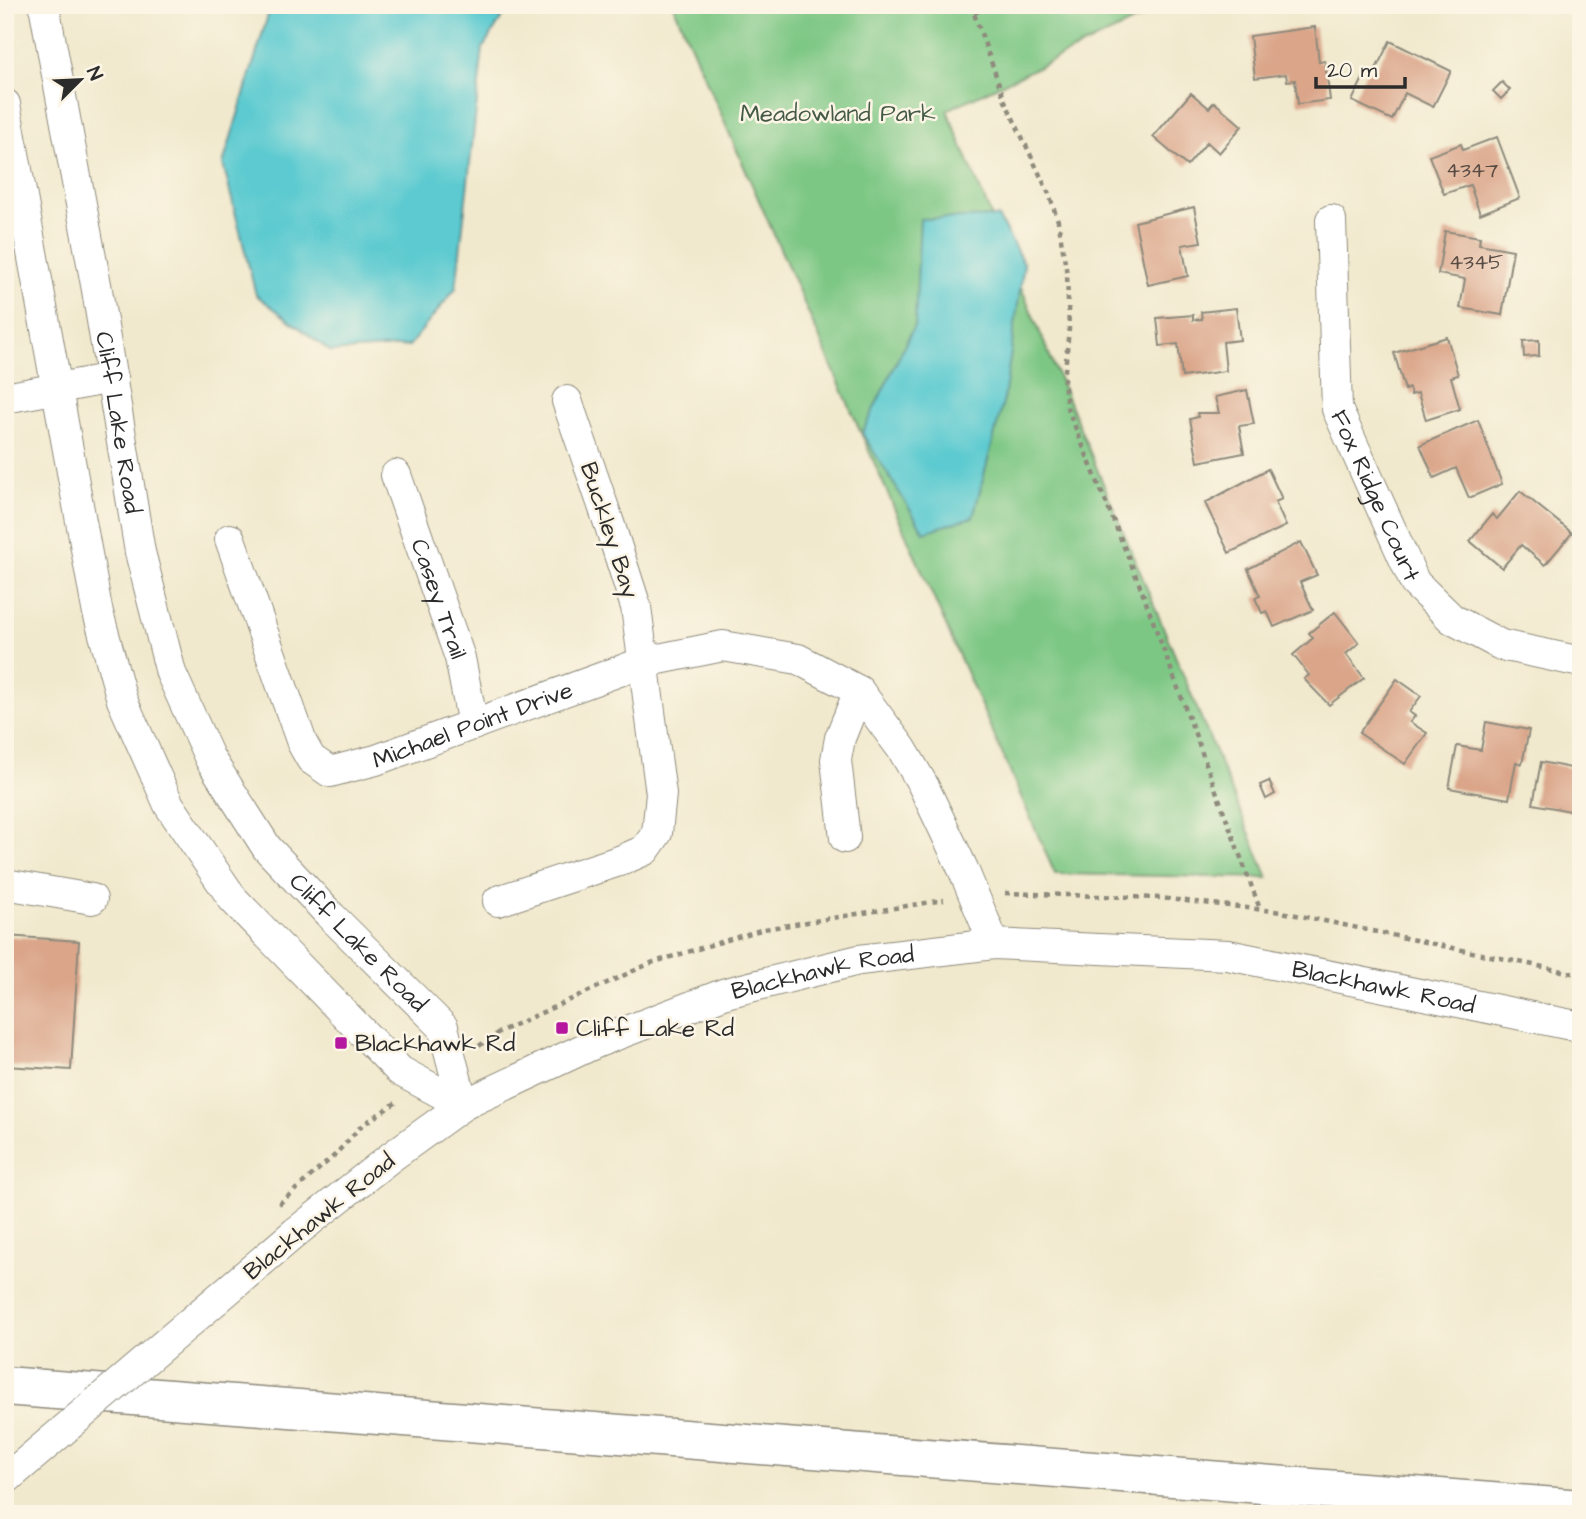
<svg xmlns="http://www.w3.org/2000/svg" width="1586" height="1519" viewBox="0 0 1586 1519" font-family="'Architects Daughter',sans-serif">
<rect width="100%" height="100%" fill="#fcf5e5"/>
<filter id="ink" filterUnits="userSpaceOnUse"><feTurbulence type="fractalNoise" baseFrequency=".0143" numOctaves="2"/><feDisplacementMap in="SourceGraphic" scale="14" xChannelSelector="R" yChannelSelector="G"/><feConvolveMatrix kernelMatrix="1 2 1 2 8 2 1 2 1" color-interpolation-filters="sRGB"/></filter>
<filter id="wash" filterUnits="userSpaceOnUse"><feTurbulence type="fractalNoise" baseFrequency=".00686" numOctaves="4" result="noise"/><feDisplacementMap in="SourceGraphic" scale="28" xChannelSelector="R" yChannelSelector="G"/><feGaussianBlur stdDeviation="1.57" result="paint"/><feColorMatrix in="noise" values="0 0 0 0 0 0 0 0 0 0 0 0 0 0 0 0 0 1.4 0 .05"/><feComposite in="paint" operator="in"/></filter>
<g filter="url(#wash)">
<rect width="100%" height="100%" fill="#f1e9cd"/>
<path fill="#7dc784" stroke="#547958" stroke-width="2" d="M 673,5 L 1169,5 L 947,110 L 1268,878 L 1055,874 Z"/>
<g fill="#5ccad0" stroke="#447a7e" stroke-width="2">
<path d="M 271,5 L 510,5 L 483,48 L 456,288 L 409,346 L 331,352 L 256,295 L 223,164 Z"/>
<path d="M 998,217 L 1024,264 L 1004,399 L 973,517 L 924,532 L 862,433 L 915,324 L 920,219 Z"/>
</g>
<g id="blocks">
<g fill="#daa589">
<path d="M 1315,27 L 1319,62 L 1325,61 L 1330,100 L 1298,104 L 1295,80 L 1287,81 L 1286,74 L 1255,78 L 1250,36 Z"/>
<path d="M 1390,41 L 1451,71 L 1433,107 L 1405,93 L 1392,120 L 1352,101 L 1367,70 L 1374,73 Z"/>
<path d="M 1502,82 L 1510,90 L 1501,99 L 1493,91 Z"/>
<path d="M 1191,93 L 1209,108 L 1214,102 L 1242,126 L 1219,153 L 1207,142 L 1187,166 L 1153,137 Z"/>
<path d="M 1497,137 L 1520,198 L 1480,214 L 1470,185 L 1444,194 L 1429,156 L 1461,144 L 1463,150 Z"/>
<path d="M 1194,207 L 1201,242 L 1182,245 L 1188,276 L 1148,285 L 1135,222 Z"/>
<path d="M 1445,231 L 1480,237 L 1479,244 L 1513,250 L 1502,315 L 1460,308 L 1465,279 L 1438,274 Z"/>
<path d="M 1236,308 L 1240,340 L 1223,342 L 1226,371 L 1182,377 L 1178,344 L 1160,346 L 1157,318 L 1193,315 L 1193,320 L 1202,319 L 1201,312 Z"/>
<path d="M 1447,337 L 1458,375 L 1451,377 L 1460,409 L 1426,420 L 1418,393 L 1411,395 L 1409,388 L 1405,390 L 1394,353 Z"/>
<path d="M 1539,340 L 1539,356 L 1524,357 L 1523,341 Z"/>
<path d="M 1247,390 L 1254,424 L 1239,426 L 1244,453 L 1198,462 L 1190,419 L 1198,417 L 1197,413 L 1219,413 L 1215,397 Z"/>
<path d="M 1478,420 L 1502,484 L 1469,498 L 1456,468 L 1434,478 L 1420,445 Z"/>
<path d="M 1268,469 L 1282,499 L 1275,502 L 1286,526 L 1229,553 L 1205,503 Z"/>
<path d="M 1520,491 L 1572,533 L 1545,565 L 1521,545 L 1502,568 L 1470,541 L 1492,514 L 1497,519 Z"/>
<path d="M 1301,542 L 1317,575 L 1300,582 L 1313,610 L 1274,627 L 1267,611 L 1262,613 L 1255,598 L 1260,596 L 1248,569 Z"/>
<path d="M 1335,612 L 1359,643 L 1346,654 L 1364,678 L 1329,705 L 1304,679 L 1309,675 L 1293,655 L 1313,638 L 1309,633 Z"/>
<path d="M 1397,679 L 1421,696 L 1409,712 L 1415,716 L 1410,722 L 1427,733 L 1405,764 L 1359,733 Z"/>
<path d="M 1486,722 L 1529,730 L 1522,764 L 1516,762 L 1509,799 L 1449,788 L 1457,746 L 1481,750 Z"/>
<path d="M 1541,762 L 1581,770 L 1581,813 L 1533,804 Z"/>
<path d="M 1269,781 L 1275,794 L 1266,799 L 1260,785 Z"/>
<path d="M 5,936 L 79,941 L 71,1070 L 5,1066 Z"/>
</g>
</g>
</g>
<g filter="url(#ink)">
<use href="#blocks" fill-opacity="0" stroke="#8e8a7c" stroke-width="2"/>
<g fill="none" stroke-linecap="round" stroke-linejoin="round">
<defs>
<g id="minor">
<path id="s1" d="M 44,5 L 97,290 L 140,552 L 171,673 L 210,759 L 267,848 L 332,917 L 443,1027 L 463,1105"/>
<path d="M 5,104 L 97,609 L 122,700 L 169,805 L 233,899 L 400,1071 L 463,1105"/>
<path id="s2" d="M 1331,220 L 1337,409 L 1415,583 L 1452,619 L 1501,645 L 1581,662"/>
<path d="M 5,398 L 112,378"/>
<path id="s3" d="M 396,475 L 460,658 L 473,725"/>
<path id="s4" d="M 230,539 L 302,743 L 311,759 L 330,772 L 376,760 L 644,662 L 723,646 L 798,659 L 859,691 L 902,749 L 922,783 L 963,869 L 994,944"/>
<path d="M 845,838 L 836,760 L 840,738 L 859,691"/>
<path d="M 5,884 L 92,899"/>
<path d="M 498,901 L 622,860 L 645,850 L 657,833 L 661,794 L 636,607 L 610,526 L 567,401"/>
<path id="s5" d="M 296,1232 L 391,1157 L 463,1105 L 598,1042 L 726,993 L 859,960 L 994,944 L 1228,955 L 1581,1027"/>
</g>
<path id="highway" d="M 5,1386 L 1581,1509"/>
</defs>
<use href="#minor" stroke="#8e8a7c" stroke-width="32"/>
<use href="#highway" stroke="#8e8a7c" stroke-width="41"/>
<g stroke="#8e8a7c" stroke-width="4.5" stroke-dasharray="5 5" stroke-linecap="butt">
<path d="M 971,5 L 1005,101 L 1049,194 L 1058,221 L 1067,274 L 1069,329 L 1064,381 L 1067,407 L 1140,586 L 1260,909"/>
<path d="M 974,13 L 994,5"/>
<path d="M 1005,893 L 1160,898 L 1282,912 L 1581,975"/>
<path d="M 479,1046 L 499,1032 L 651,963 L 764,929 L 944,900"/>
<path d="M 279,1204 L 335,1155 L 361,1126 L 397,1102"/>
</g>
<use href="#minor" stroke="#fff" stroke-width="30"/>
<use href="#highway" stroke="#fff" stroke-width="38"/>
<defs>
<path id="minor-bridge" d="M 5,1480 L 296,1232"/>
</defs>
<use href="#minor-bridge" stroke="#8e8a7c" stroke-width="32" stroke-linecap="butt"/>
<use href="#minor-bridge" stroke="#fff" stroke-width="30"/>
</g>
</g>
<g fill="#b5179e" stroke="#fcf5e5" stroke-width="2.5">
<rect x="555" y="1021" width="14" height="14" rx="3.5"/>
<rect x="334" y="1036" width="14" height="14" rx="3.5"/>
</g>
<g text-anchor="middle" stroke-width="5" stroke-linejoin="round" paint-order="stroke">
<g font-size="21" fill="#574a42">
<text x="1472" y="177">4347</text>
<text x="1476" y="269">4345</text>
</g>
<g font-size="24" fill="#445a46" stroke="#fcf5e5">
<text x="838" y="121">Meadowland Park</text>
</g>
<g font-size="24" fill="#2b2b2b" stroke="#fcf5e5">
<text dy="8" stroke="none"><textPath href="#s1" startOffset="424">Cliff Lake Road</textPath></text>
<text dy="8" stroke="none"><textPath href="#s2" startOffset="284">Fox Ridge Court</textPath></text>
<text transform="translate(610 530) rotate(72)" y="8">Buckley Bay</text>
<text dy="8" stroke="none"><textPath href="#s3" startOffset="131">Casey Trail</textPath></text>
<text dy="8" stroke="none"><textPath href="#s4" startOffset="408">Michael Point Drive</textPath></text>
<text dy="8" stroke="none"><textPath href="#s1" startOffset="1012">Cliff Lake Road</textPath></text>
<text dy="8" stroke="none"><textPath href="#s5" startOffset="595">Blackhawk Road</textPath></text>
<text dy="8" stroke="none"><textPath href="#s5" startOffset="1162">Blackhawk Road</textPath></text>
<text transform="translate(319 1216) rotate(-39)" y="8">Blackhawk Road</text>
</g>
<g font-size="24" fill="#2b2b2b" stroke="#fcf5e5" text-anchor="start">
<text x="576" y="1036">Cliff Lake Rd</text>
<text x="355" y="1051">Blackhawk Rd</text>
</g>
</g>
<rect width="1586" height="1519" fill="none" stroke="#fcf5e5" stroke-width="28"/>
<g transform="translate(80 80) rotate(66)" stroke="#fcf5e5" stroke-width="5" paint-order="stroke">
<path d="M0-5L12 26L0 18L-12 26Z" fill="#2b2b2b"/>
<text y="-10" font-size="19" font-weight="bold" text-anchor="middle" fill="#2b2b2b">N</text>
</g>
<path d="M1316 77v10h89v-10" fill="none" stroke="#2b2b2b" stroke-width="3.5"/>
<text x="1327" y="77" font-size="21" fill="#2b2b2b" stroke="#fcf5e5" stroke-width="5" paint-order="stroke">20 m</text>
</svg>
